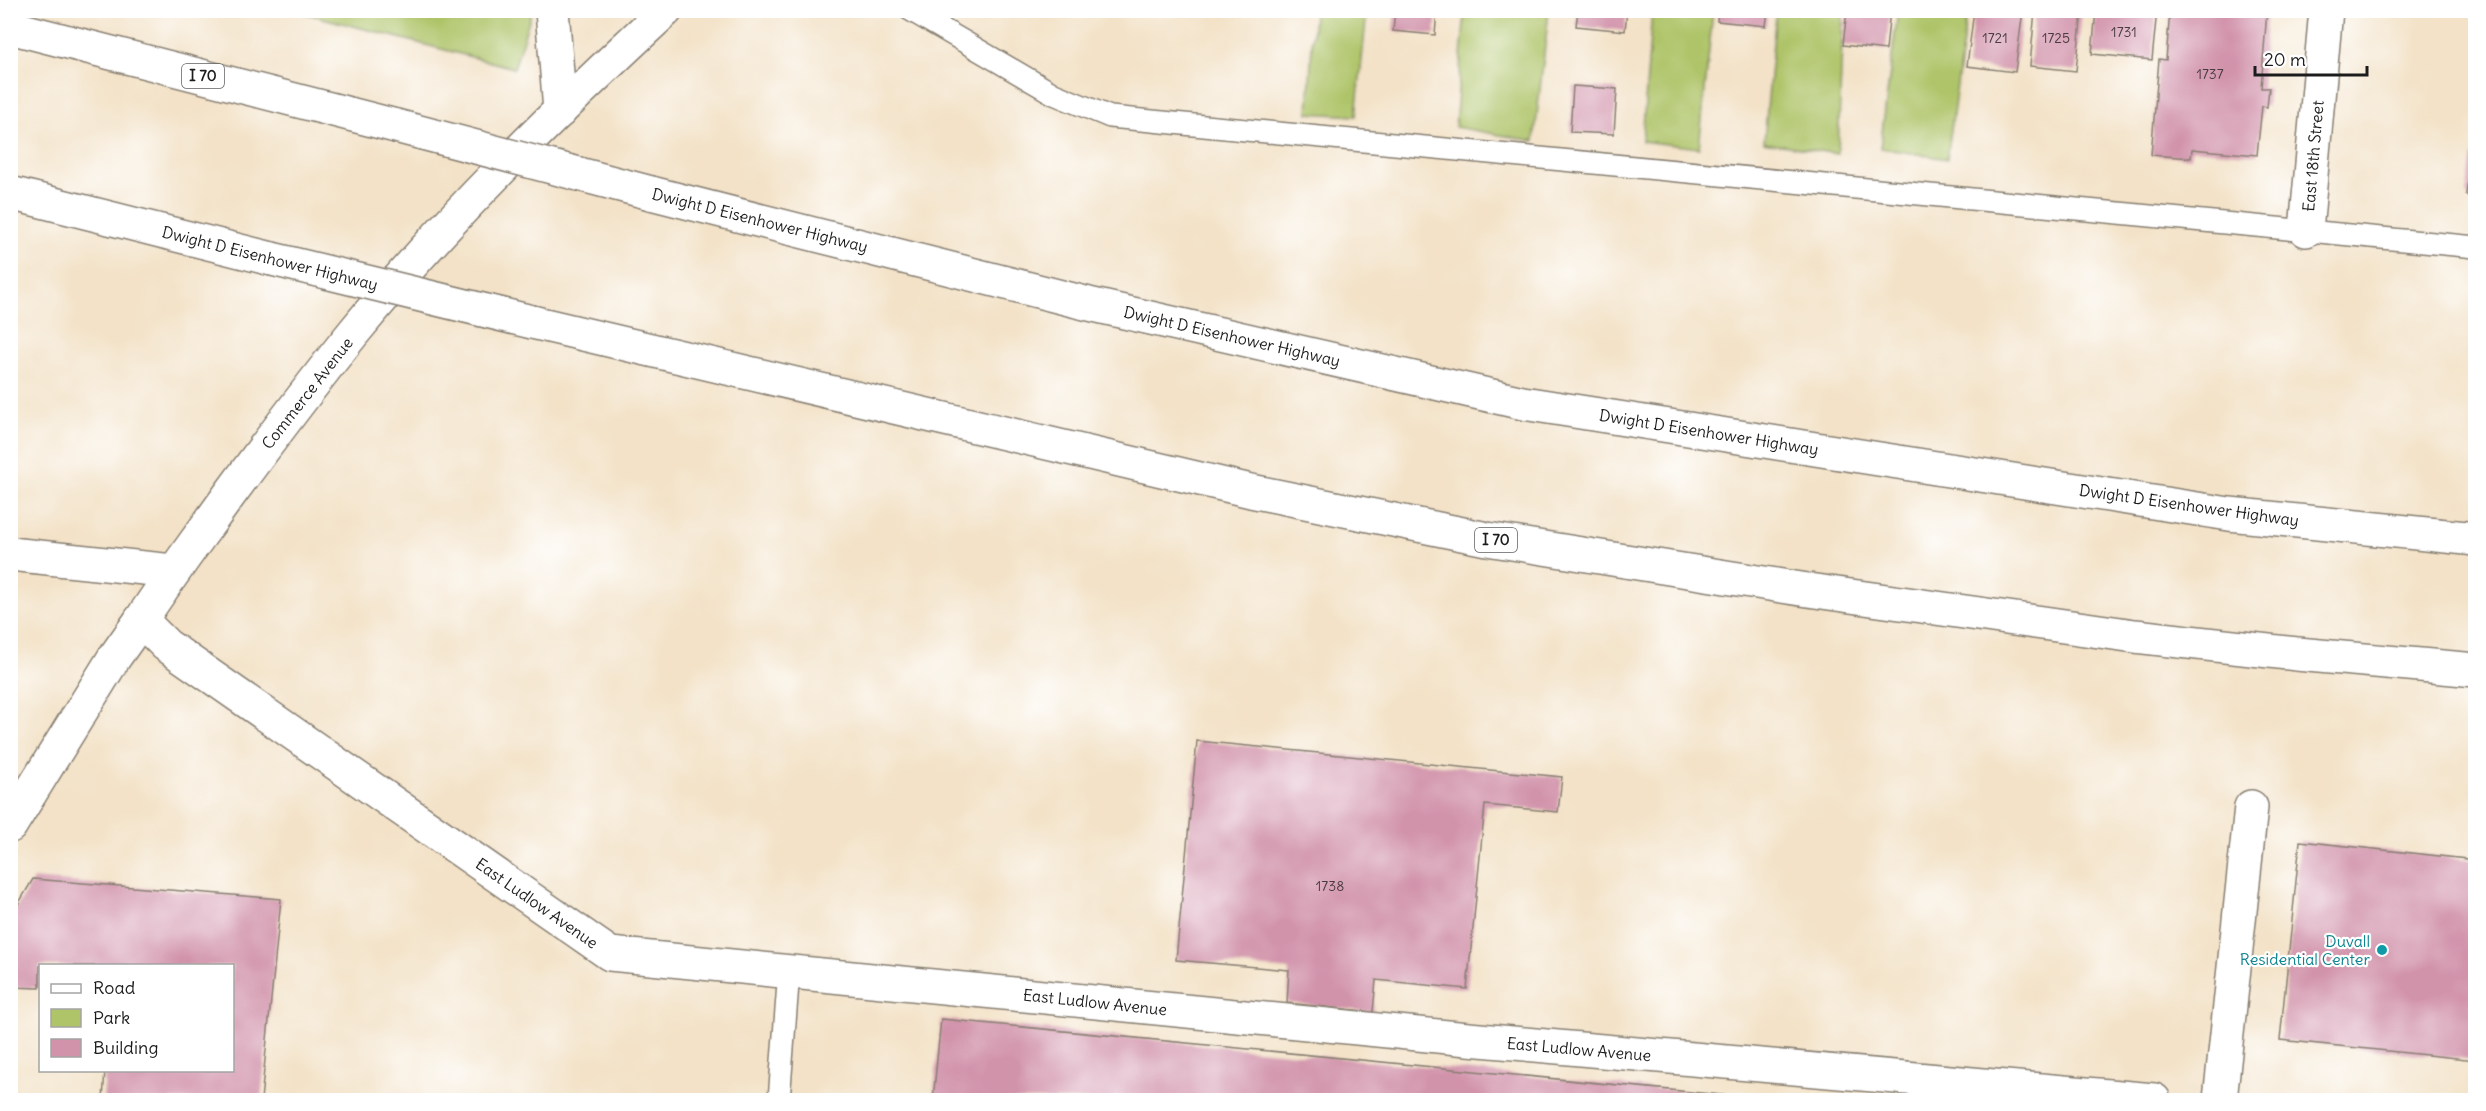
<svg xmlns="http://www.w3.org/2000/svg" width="2486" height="1111" viewBox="0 0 2486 1111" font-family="Delius,sans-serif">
<rect width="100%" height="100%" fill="#fff"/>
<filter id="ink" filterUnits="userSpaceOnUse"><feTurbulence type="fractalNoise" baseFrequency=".0167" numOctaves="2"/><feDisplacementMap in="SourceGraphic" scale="12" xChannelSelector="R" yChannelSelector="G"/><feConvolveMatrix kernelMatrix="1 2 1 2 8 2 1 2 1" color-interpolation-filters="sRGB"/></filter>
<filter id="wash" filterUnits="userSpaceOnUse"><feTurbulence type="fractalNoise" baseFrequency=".008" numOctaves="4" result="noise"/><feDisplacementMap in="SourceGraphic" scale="24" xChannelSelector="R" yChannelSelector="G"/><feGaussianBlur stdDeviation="1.35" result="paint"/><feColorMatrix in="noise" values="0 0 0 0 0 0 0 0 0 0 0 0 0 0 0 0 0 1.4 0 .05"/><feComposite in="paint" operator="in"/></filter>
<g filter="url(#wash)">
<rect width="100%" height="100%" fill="#f3e2c7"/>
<g fill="#afc469" stroke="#667042" stroke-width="1.5">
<path d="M 296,11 L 532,11 L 514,68 Z"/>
<path d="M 1314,11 L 1367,11 L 1356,116 L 1308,113 Z"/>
<path d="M 1465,11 L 1549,11 L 1534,141 L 1455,127 Z"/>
<path d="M 1652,11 L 1713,11 L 1699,148 L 1642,141 Z"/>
<path d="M 1776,11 L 1843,11 L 1838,154 L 1764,142 Z"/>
<path d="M 1898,11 L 1967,11 L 1947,159 L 1880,148 Z"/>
</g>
<g id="blocks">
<g fill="#d193aa">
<path d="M 1395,10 L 1437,10 L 1435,35 L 1393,31 Z"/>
<path d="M 1578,10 L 1627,10 L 1625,31 L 1576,26 Z"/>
<path d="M 1718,10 L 1768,10 L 1766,26 L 1717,21 Z"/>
<path d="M 1847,10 L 1890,10 L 1886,50 L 1843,45 Z"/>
<path d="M 1974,10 L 2023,10 L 2015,72 L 1967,66 Z"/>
<path d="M 2035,10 L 2082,10 L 2076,71 L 2030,66 Z"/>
<path d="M 2096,10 L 2157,10 L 2152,60 L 2092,54 Z"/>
<path d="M 2170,10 L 2267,10 L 2261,88 L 2269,88 L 2267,107 L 2262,106 L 2257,155 L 2192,149 L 2191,158 L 2151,155 L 2159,59 L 2166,60 Z"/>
<path d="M 1573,86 L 1617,89 L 1614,134 L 1570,132 Z"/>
<path d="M 2472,155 L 2476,156 L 2476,206 L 2466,194 Z"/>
<path d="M 1197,741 L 1562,777 L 1558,812 L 1485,805 L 1467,989 L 1376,980 L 1373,1012 L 1287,1003 L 1289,970 L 1176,960 Z"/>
<path d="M 2300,841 L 2476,860 L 2476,1060 L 2280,1040 Z"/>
<path d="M 33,879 L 281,899 L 261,1100 L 103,1100 L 105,1070 L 232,1070 L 232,966 L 40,966 L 40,988 L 10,987 L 10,918 Z"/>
<path d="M 941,1019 L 1762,1099 L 1762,1100 L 933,1100 Z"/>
</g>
</g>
</g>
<g filter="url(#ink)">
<use href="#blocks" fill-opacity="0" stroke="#887f72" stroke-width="1.5"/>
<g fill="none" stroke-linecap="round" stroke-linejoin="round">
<defs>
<g id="service">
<path d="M 910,10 L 1054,94 L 1110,117 L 2476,247"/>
<path d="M 779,1100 L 789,971"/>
</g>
<g id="minor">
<path d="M 2306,230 L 2326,10"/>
<path d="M 141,620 L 166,645 L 610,954 L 1468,1039 L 2154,1100"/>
<path d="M 2220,1100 L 2251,807"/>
</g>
<g id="tertiary">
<path d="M 10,554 L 173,571"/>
<path d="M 141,620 C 169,577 200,536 230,494 C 270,440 311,385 354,332 C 448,217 557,111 666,10"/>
</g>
<g id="secondary">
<path d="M 552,10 L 560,111"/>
<path d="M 10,826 L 114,658 L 141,620"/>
</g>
<g id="motorway">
<path d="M 10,27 L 396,126"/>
<path d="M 10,193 L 272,259"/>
<path d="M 651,193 L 1089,304 L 1523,403 L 2229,514 L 2476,539"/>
<path d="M 532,322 L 1251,491 L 1487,539 L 1801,589 L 2135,636 L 2297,654 L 2476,670"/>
</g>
</defs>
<use href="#service" stroke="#887f72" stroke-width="24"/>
<use href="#minor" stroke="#887f72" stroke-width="36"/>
<use href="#tertiary" stroke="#887f72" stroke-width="36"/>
<use href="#secondary" stroke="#887f72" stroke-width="36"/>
<use href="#motorway" stroke="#887f72" stroke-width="36"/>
<use href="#service" stroke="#fff" stroke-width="21"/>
<use href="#minor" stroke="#fff" stroke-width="33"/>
<use href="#tertiary" stroke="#fff" stroke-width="33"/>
<use href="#secondary" stroke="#fff" stroke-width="33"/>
<use href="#motorway" stroke="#fff" stroke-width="33"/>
<defs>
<g id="motorway-bridge">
<path d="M 396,126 L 651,193"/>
<path d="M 272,259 L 532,322"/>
</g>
</defs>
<use href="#motorway-bridge" stroke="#887f72" stroke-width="36" stroke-linecap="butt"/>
<use href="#motorway-bridge" stroke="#fff" stroke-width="33"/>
</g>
</g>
<circle fill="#0f9aa8" stroke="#fff" stroke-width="2" cx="2382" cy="950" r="6"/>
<g text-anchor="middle" stroke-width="4.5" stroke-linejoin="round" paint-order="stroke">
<g font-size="14" fill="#493a40">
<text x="2124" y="37">1731</text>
<text x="1995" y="43">1721</text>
<text x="2056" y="43">1725</text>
<text x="2210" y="79">1737</text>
<text x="1330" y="891">1738</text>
</g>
<g fill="#fff" stroke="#606060" stroke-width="1.5">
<rect x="182" y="64" width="42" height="24" rx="4.5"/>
<rect x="1475" y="528" width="42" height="24" rx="4.5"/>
</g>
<g font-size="15" font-weight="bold" fill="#1c1c1c">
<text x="203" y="81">I 70</text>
<text x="1496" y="545">I 70</text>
</g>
<g font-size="16" fill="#1c1c1c" stroke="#fff">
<text transform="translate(2313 156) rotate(-85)" y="6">East 18th Street</text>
<text transform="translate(760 220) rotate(14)" y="6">Dwight D Eisenhower Highway</text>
<text transform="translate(270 258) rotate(14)" y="6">Dwight D Eisenhower Highway</text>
<text transform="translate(1232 336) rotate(13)" y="6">Dwight D Eisenhower Highway</text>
<text transform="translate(307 393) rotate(-52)" y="6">Commerce Avenue</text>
<text transform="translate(1709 432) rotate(9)" y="6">Dwight D Eisenhower Highway</text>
<text transform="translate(2189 505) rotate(8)" y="6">Dwight D Eisenhower Highway</text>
<text transform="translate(537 903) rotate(35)" y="6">East Ludlow Avenue</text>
<text transform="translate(1095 1002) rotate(6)" y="6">East Ludlow Avenue</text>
<text transform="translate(1579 1049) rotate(5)" y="6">East Ludlow Avenue</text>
</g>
<g font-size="16" fill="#0d838f" stroke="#fff" text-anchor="end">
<text x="2370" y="947">Duvall<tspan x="2370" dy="18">Residential Center</tspan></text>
</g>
</g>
<rect width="2486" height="1111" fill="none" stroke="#fff" stroke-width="36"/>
<rect x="39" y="964" width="195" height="108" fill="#ffffff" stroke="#a4a4a4" stroke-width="1.5"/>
<rect x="51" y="984" width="30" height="9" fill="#ffffff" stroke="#a4a4a4" stroke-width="1.5"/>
<text x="93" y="994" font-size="18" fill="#1c1c1c">Road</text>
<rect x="51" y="1009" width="30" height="18" fill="#afc469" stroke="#a4a4a4" stroke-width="1.5"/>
<text x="93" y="1024" font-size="18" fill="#1c1c1c">Park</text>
<rect x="51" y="1039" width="30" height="18" fill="#d193aa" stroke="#a4a4a4" stroke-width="1.5"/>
<text x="93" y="1054" font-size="18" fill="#1c1c1c">Building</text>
<path d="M2255 66v9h112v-9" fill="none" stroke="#1c1c1c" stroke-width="3"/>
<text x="2264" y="66" font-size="18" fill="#1c1c1c" stroke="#ffffff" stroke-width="4.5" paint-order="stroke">20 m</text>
</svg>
